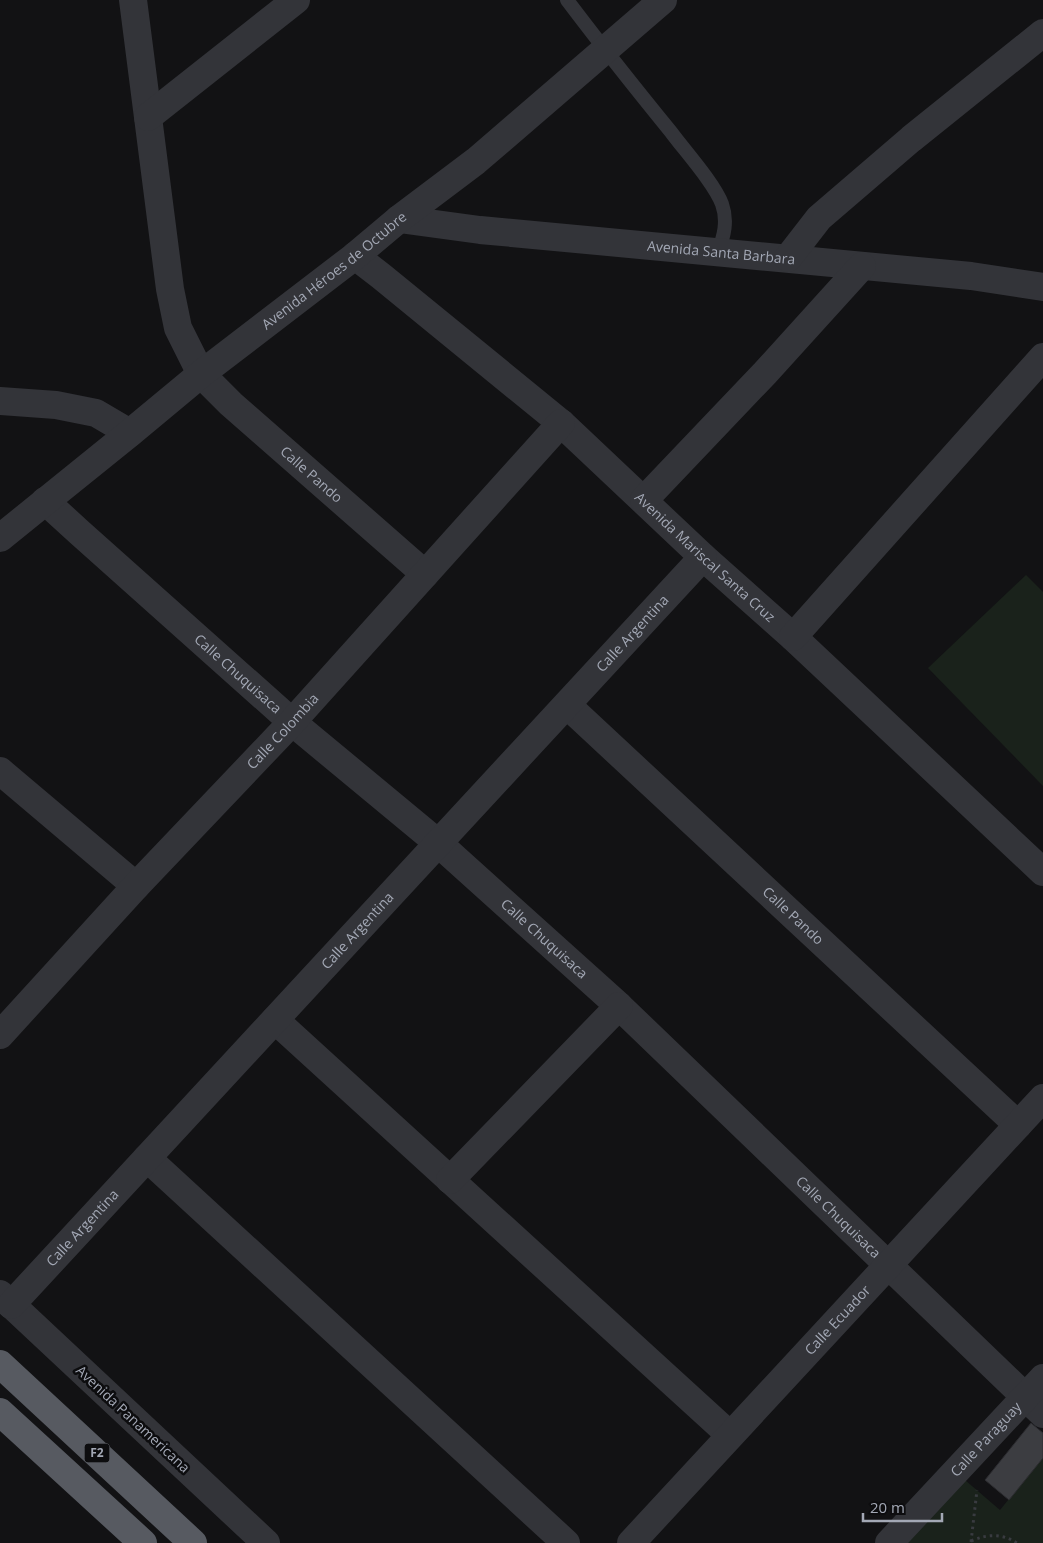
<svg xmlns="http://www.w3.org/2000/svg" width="1043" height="1543" viewBox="0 0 1043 1543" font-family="'Open Sans',sans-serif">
<rect width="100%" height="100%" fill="#121214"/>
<g fill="#1a221b">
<path d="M 1026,575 L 1043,592 L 1043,786 L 928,668 Z"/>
<path d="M 1043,1457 L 1043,1543 L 903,1543 L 965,1480 L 1000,1510 Z"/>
</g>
<path fill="#3c3d41" stroke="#2c2c30" d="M 1031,1423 L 1043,1433 L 1043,1458 L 1009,1500 L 985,1480 Z"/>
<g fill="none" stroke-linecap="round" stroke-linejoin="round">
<g stroke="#393b40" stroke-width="3" stroke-dasharray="2.5 4" stroke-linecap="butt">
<path d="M 971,1541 C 988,1534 1001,1533 1017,1543"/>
<path d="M 971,1542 L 977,1490"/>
</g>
<path stroke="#333439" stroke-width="14" d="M 567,0 C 601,45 636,89 671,132 C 685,151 714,183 722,204 C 728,221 724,236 718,252"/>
<g stroke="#333439" stroke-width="28">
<path id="s1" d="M 133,0 L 170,289 L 178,328 L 201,374 L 231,404 L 425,574"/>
<path d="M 148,117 L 296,0"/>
<path id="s2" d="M 399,219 L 480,230 L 971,276 L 1043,287"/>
<path id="s3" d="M 355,256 L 381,276 L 561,423 L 703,557 L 793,637 L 1043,872"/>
<path d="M 788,258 L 819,218 L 911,139 L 1043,33"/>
<path d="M 0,401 L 56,405 L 96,413 L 130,433"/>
<path d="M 644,500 L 765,373 L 862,266"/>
<path id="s4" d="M 45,501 L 79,532 L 292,722 L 438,843 L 619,1006 L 1043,1414"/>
<path d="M 793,637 L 1043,357"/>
<path id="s5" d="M 567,705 L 1018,1125"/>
<path d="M 0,771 L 136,886"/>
<path d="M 275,1020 L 730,1435"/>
<path id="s6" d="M 0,1035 L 136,886 L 292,722 L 561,423"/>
<path d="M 147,1158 L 566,1543"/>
<path d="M 450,1180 L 619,1006"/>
<path d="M 0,1294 L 266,1543"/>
<path id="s7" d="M 11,1305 L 703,557"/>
<path id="s8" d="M 631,1543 L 1043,1098"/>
<path id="s9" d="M 889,1543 L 1043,1378"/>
</g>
<path stroke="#333439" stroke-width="28" id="s10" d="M 0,538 L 130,433 L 201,374 L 355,256 L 399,219 L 476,161 L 663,0"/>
<g stroke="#575a61" stroke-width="28">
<path d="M 0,1364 L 193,1543"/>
<path d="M 0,1412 L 143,1543"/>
</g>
</g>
<g text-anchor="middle" stroke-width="5" stroke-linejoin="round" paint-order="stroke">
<rect fill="#0d0d0f" stroke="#767a83" stroke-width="1" x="84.5" y="1443.5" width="25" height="19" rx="4"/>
<g font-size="12" font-weight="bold" fill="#a3a8b5">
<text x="97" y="1457">F2</text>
</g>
<g font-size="14" fill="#a3a8b5" stroke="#0d0d0f">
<text dy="5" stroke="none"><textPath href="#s2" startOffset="324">Avenida Santa Barbara</textPath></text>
<text dy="5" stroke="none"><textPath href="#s10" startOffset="428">Avenida Héroes de Octubre</textPath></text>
<text dy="5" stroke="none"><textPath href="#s1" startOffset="532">Calle Pando</textPath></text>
<text dy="5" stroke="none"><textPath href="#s3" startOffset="462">Avenida Mariscal Santa Cruz</textPath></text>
<text dy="5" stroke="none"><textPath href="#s7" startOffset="915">Calle Argentina</textPath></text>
<text dy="5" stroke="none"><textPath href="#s4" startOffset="259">Calle Chuquisaca</textPath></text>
<text dy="5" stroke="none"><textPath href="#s6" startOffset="415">Calle Colombia</textPath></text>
<text dy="5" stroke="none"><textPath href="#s5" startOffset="309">Calle Pando</textPath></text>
<text dy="5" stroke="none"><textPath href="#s7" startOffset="510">Calle Argentina</textPath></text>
<text dy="5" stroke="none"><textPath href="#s4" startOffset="664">Calle Chuquisaca</textPath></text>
<text dy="5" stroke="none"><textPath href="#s4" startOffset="1069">Calle Chuquisaca</textPath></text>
<text dy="5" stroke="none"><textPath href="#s7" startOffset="105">Calle Argentina</textPath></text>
<text dy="5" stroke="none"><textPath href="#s8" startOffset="304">Calle Ecuador</textPath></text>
<text transform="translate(133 1419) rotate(43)" y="5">Avenida Panamericana</text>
<text dy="5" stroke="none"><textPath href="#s9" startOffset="142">Calle Paraguay</textPath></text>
</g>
</g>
<path d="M863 1513v8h79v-8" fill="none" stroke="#a3a8b5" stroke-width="2.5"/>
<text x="870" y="1513" font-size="15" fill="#a3a8b5" stroke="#0d0d0f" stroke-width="4" paint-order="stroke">20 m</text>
</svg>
